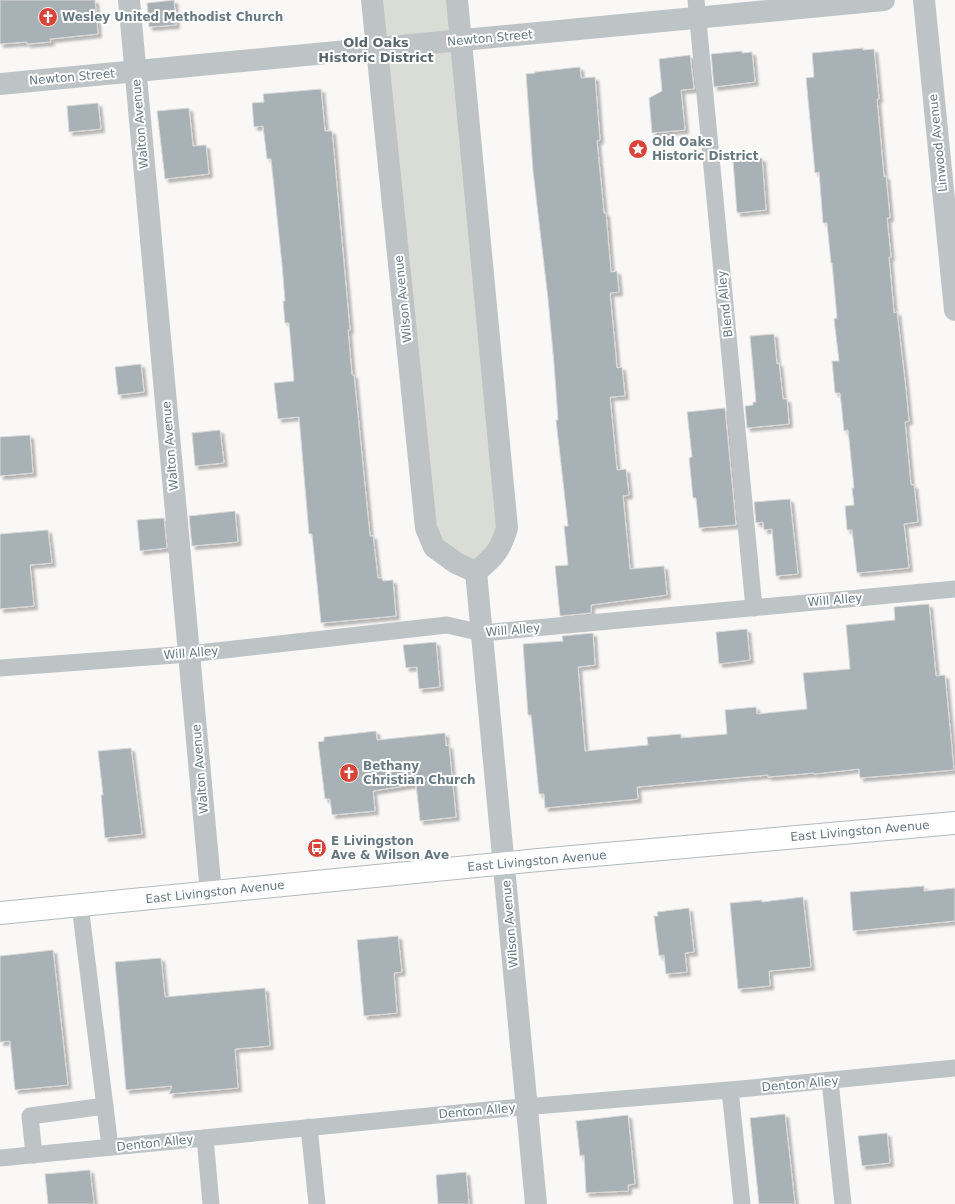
<svg xmlns="http://www.w3.org/2000/svg" width="955" height="1204" viewBox="0 0 955 1204" font-family="'DejaVu Sans',sans-serif">
<defs>
<filter id="shadow"><feDropShadow dx="3.5" dy="3.5" stdDeviation="1" flood-color="#0004"/></filter>
</defs>
<rect width="100%" height="100%" fill="#f9f8f7"/>
<path fill="#daddd6" d="M 376,0 L 451,0 L 502,533 L 476,570 L 436,547 Z"/>
<g fill="#a8b2b6" stroke="#dbdad9" filter="url(#shadow)">
<path d="M 0,0 L 95,0 L 98,34 L 50,39 L 51,42 L 27,44 L 27,42 L 0,44 Z"/>
<path d="M 174,0 L 176,25 L 149,27 L 147,3 Z"/>
<path d="M 863,48 L 863,50 L 874,49 L 879,99 L 877,99 L 884,177 L 886,176 L 890,218 L 887,218 L 891,257 L 889,257 L 894,313 L 897,312 L 906,390 L 909,421 L 905,422 L 911,485 L 914,485 L 918,522 L 904,524 L 909,568 L 857,573 L 852,530 L 847,530 L 845,506 L 854,505 L 852,488 L 854,488 L 848,430 L 844,431 L 840,393 L 835,393 L 832,361 L 839,361 L 834,319 L 837,318 L 832,263 L 831,263 L 827,223 L 823,223 L 819,172 L 815,173 L 806,78 L 814,77 L 812,53 Z"/>
<path d="M 742,51 L 742,53 L 752,52 L 755,82 L 714,87 L 711,54 Z"/>
<path d="M 690,55 L 694,89 L 681,90 L 685,130 L 652,133 L 649,98 L 662,91 L 659,59 Z"/>
<path d="M 580,67 L 581,78 L 595,77 L 600,140 L 597,141 L 604,213 L 606,213 L 611,272 L 617,271 L 619,292 L 610,293 L 617,368 L 622,367 L 625,396 L 610,397 L 617,470 L 626,469 L 629,495 L 623,496 L 630,569 L 664,566 L 667,595 L 591,605 L 591,613 L 560,616 L 555,566 L 568,565 L 564,526 L 568,526 L 556,420 L 558,420 L 554,364 L 548,299 L 533,171 L 526,74 L 535,73 L 535,72 Z"/>
<path d="M 321,89 L 325,131 L 332,131 L 350,330 L 348,330 L 352,375 L 354,375 L 370,536 L 373,536 L 378,578 L 382,578 L 383,581 L 393,580 L 396,616 L 321,623 L 312,534 L 309,534 L 299,417 L 278,419 L 274,383 L 294,381 L 289,323 L 285,323 L 283,301 L 285,301 L 282,265 L 271,159 L 267,159 L 263,126 L 254,127 L 252,103 L 264,102 L 263,94 Z"/>
<path d="M 98,103 L 101,129 L 69,132 L 67,106 Z"/>
<path d="M 189,108 L 193,146 L 206,145 L 209,174 L 165,179 L 157,111 Z"/>
<path d="M 762,158 L 766,210 L 737,213 L 733,161 Z"/>
<path d="M 774,334 L 777,364 L 779,363 L 783,399 L 787,399 L 789,424 L 747,428 L 745,406 L 753,405 L 753,402 L 756,402 L 750,336 Z"/>
<path d="M 141,364 L 144,392 L 118,395 L 115,367 Z"/>
<path d="M 725,408 L 736,525 L 699,528 L 696,498 L 693,498 L 689,458 L 692,457 L 687,412 Z"/>
<path d="M 220,430 L 224,463 L 195,466 L 192,433 Z"/>
<path d="M 30,435 L 33,473 L 0,476 L 0,437 Z"/>
<path d="M 790,499 L 798,574 L 776,576 L 772,529 L 764,530 L 763,522 L 756,523 L 754,502 Z"/>
<path d="M 235,511 L 238,542 L 192,546 L 189,516 Z"/>
<path d="M 164,518 L 167,548 L 140,551 L 137,520 Z"/>
<path d="M 48,530 L 52,563 L 30,565 L 34,606 L 0,609 L 0,534 Z"/>
<path d="M 929,604 L 936,676 L 945,675 L 954,770 L 860,778 L 859,769 L 814,774 L 814,773 L 768,777 L 768,775 L 734,778 L 637,787 L 638,799 L 545,808 L 544,794 L 539,794 L 531,715 L 528,715 L 523,644 L 563,641 L 562,636 L 593,633 L 595,665 L 578,667 L 585,751 L 648,745 L 647,737 L 681,734 L 681,738 L 727,734 L 725,710 L 756,707 L 757,714 L 807,709 L 803,673 L 850,669 L 846,625 L 895,620 L 894,607 Z"/>
<path d="M 747,629 L 750,660 L 719,664 L 716,632 Z"/>
<path d="M 436,642 L 440,687 L 419,689 L 417,667 L 406,668 L 403,645 Z"/>
<path d="M 376,731 L 377,740 L 445,733 L 446,746 L 449,745 L 456,817 L 420,821 L 416,784 L 373,791 L 375,811 L 332,815 L 330,799 L 325,799 L 318,742 L 324,741 L 324,737 Z"/>
<path d="M 131,748 L 142,834 L 105,838 L 101,795 L 103,795 L 98,751 Z"/>
<path d="M 924,886 L 924,891 L 955,888 L 955,921 L 853,931 L 850,892 Z"/>
<path d="M 803,897 L 811,967 L 769,971 L 770,986 L 738,989 L 730,903 L 762,900 L 762,902 Z"/>
<path d="M 689,908 L 694,952 L 685,953 L 687,972 L 666,974 L 664,955 L 659,956 L 654,916 L 658,916 L 657,912 Z"/>
<path d="M 398,936 L 402,972 L 394,973 L 397,1013 L 364,1016 L 357,940 Z"/>
<path d="M 53,950 L 68,1085 L 15,1090 L 10,1041 L 0,1042 L 0,956 Z"/>
<path d="M 161,958 L 165,997 L 265,988 L 270,1046 L 235,1049 L 238,1088 L 169,1094 L 172,1086 L 126,1090 L 115,962 Z"/>
<path d="M 785,1114 L 795,1204 L 759,1204 L 750,1118 Z"/>
<path d="M 628,1115 L 635,1184 L 628,1185 L 628,1191 L 586,1193 L 584,1155 L 580,1156 L 576,1121 Z"/>
<path d="M 887,1133 L 890,1163 L 862,1166 L 858,1136 Z"/>
<path d="M 90,1170 L 94,1204 L 48,1204 L 45,1174 Z"/>
<path d="M 466,1172 L 469,1204 L 438,1204 L 436,1175 Z"/>
</g>
<g fill="none" stroke-linecap="round" stroke-linejoin="round">
<defs>
<path id="primary" d="M 0,913 L 538,860 L 955,823"/>
</defs>
<use href="#primary" stroke="#b2b8bb" stroke-width="24"/>
<g stroke="#bec4c6" stroke-width="17">
<path d="M 696,0 L 754,608"/>
<path d="M 0,668 L 189,654 L 447,625 L 482,633 L 955,589"/>
<path d="M 80,905 L 110,1147"/>
<path d="M 830,1081 L 843,1204"/>
<path d="M 730,1090 L 742,1204"/>
<path d="M 309,1127 L 317,1204"/>
<path d="M 205,1138 L 211,1204"/>
<path d="M 34,1155 L 30,1116 L 105,1106"/>
<path d="M 0,1158 L 499,1109 L 730,1090 L 955,1068"/>
</g>
<g stroke="#bec4c6" stroke-width="22">
<path d="M 129,0 L 211,893"/>
<path d="M 372,0 L 426,528 L 434,547 L 456,563 L 476,572"/>
<path d="M 457,0 L 507,528 C 500,551 494,557 476,572"/>
<path d="M 924,0 L 955,310"/>
<path d="M 0,84 L 884,0"/>
<path d="M 476,572 L 536,1204"/>
</g>
<use href="#primary" stroke="#fff" stroke-width="22"/>
</g>
<defs>
<symbol id="church-disc" viewBox="-11 -11 22 22"><circle r="9.5" fill="#d84438" stroke="#fff"/><path d="M-1.2-6h2.4v3.5h3.3v2.4h-3.3V6h-2.4V-.1h-3.3v-2.4h3.3Z" fill="#fff"/></symbol>
<symbol id="sight-disc" viewBox="-11 -11 22 22"><circle r="9.5" fill="#d84438" stroke="#fff"/><path d="M0-6L1.8-2.2L6-1.7L2.9 1.2L3.7 5.4L0 3.3L-3.7 5.4L-2.9 1.2L-6-1.7L-1.8-2.2Z" fill="#fff"/></symbol>
<symbol id="bus-disc" viewBox="-11 -11 22 22"><circle r="9.5" fill="#d84438" stroke="#fff"/><path d="M-5-6H5V4H4V6H2V4H-2V6H-4V4H-5ZM-3.5-4V0h7V-4ZM-3.5 1.2v1.5H-2V1.2ZM2 1.2v1.5H3.5V1.2Z" fill="#fff"/></symbol>
</defs>
<g fill-rule="evenodd">
<use href="#church-disc" x="37" y="6" width="22" height="22"/>
<use href="#sight-disc" x="627" y="138" width="22" height="22"/>
<use href="#church-disc" x="338" y="762" width="22" height="22"/>
<use href="#bus-disc" x="306" y="837" width="22" height="22"/>
</g>
<g text-anchor="middle" stroke-width="4" stroke-linejoin="round" paint-order="stroke">
<g font-size="12" font-weight="bold" fill="#667980" stroke="#fff" text-anchor="start">
<text x="62" y="21">Wesley United Methodist Church</text>
<text x="652" y="146">Old Oaks<tspan x="652" dy="14">Historic District</tspan></text>
<text x="363" y="770">Bethany<tspan x="363" dy="14">Christian Church</tspan></text>
<text x="331" y="845">E Livingston<tspan x="331" dy="14">Ave &amp; Wilson Ave</tspan></text>
</g>
<g font-size="12" fill="#667980" stroke="#fff">
<text transform="translate(490 38) rotate(-5)" y="4">Newton Street</text>
<text transform="translate(72 77) rotate(-5)" y="4">Newton Street</text>
<text transform="translate(140 124) rotate(-95)" y="4">Walton Avenue</text>
<text transform="translate(938 143) rotate(-96)" y="4">Linwood Avenue</text>
<text transform="translate(403 299) rotate(-96)" y="4">Wilson Avenue</text>
<text transform="translate(725 304) rotate(-96)" y="4">Blend Alley</text>
<text transform="translate(170 446) rotate(-95)" y="4">Walton Avenue</text>
<text transform="translate(835 600) rotate(-5)" y="4">Will Alley</text>
<text transform="translate(513 630) rotate(-5)" y="4">Will Alley</text>
<text transform="translate(191 653) rotate(-5)" y="4">Will Alley</text>
<text transform="translate(200 769) rotate(-95)" y="4">Walton Avenue</text>
<text transform="translate(860 831) rotate(-5)" y="4">East Livingston Avenue</text>
<text transform="translate(537 861) rotate(-5)" y="4">East Livingston Avenue</text>
<text transform="translate(215 892) rotate(-6)" y="4">East Livingston Avenue</text>
<text transform="translate(510 924) rotate(-95)" y="4">Wilson Avenue</text>
<text transform="translate(800 1084) rotate(-5)" y="4">Denton Alley</text>
<text transform="translate(477 1111) rotate(-5)" y="4">Denton Alley</text>
<text transform="translate(155 1143) rotate(-6)" y="4">Denton Alley</text>
</g>
<g font-size="13" font-weight="bold" fill="#57656b" stroke="#fff">
<text x="376" y="47">Old Oaks<tspan x="376" dy="15">Historic District</tspan></text>
</g>
</g>
</svg>
